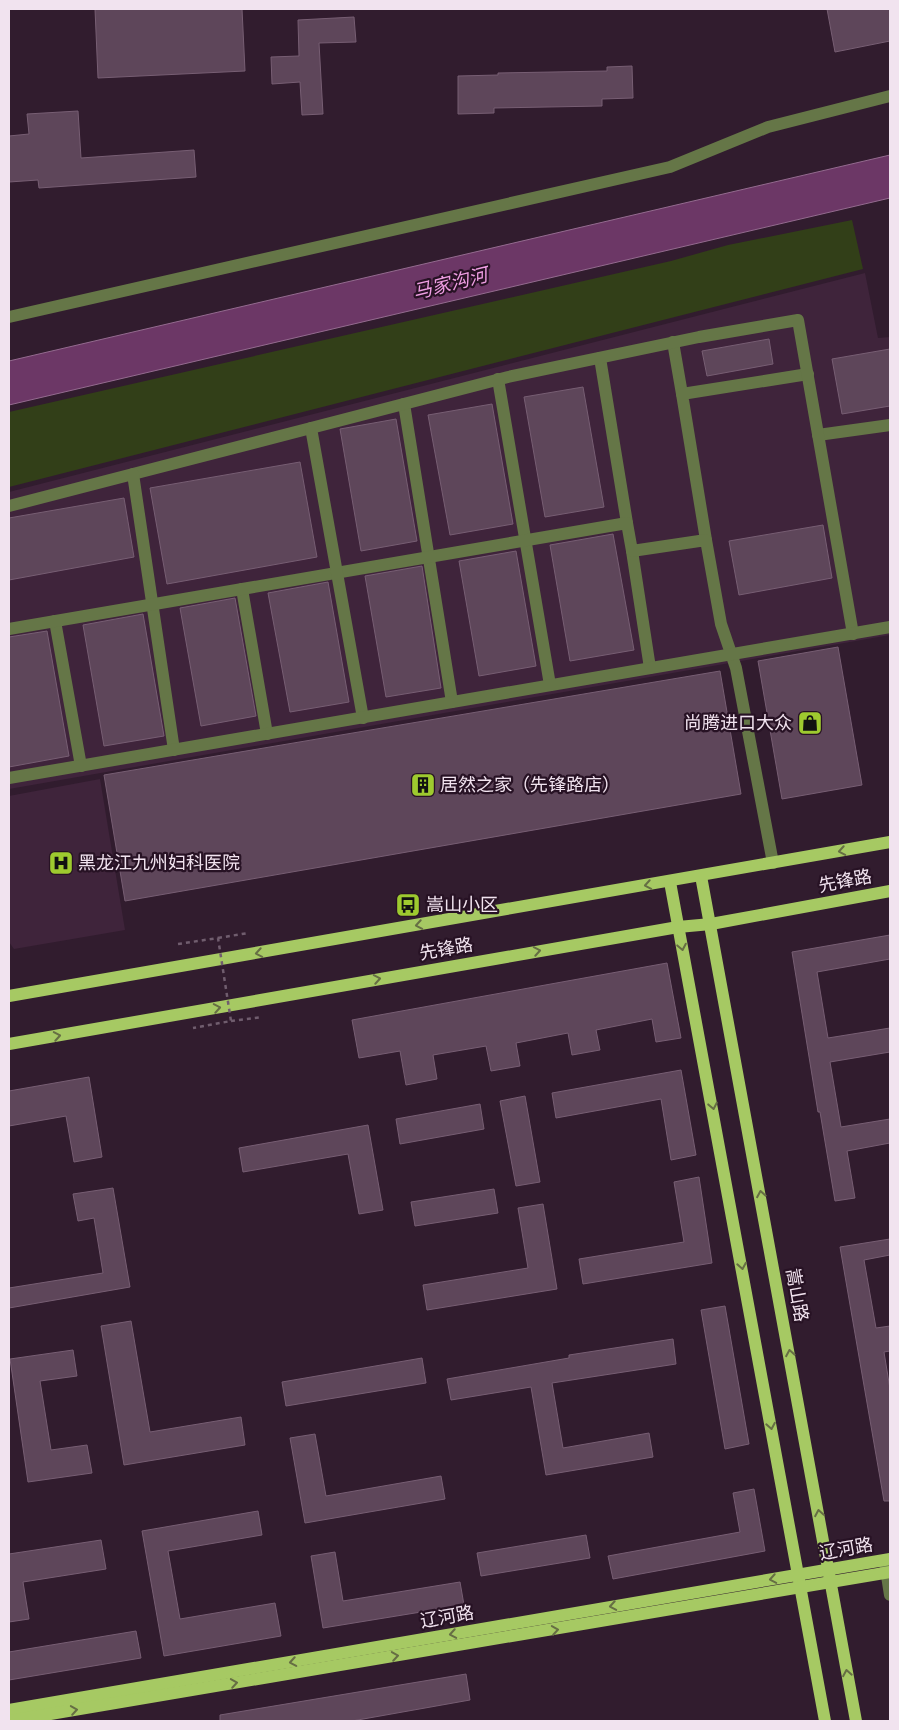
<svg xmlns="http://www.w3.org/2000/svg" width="899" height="1730" viewBox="0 0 899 1730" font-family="'Noto Sans','Noto Sans SC',sans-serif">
<rect width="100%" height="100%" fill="#311c2e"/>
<g fill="#3f243b">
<path d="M 865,273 L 878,338 L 890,337 L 890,635 L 9,789 L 9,492 Z"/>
<path d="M 100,779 L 125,930 L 14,949 L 9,942 L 9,796 Z"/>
</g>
<path fill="#323f18" d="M 852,220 L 863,269 L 9,487 L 9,412 L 671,261 L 728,245 Z"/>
<path fill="#6c3766" stroke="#946b8f" d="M 890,155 L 890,198 L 9,405 L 9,361 Z"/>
<g fill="#5e465a" stroke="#775e73">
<path d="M 95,9 L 242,9 L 245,71 L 98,78 Z"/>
<path d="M 827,9 L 890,9 L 890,41 L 835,52 Z"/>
<path d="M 354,17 L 356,42 L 319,43 L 323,114 L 302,115 L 300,82 L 272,84 L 271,57 L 299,56 L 298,20 Z"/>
<path d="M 632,66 L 633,98 L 602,99 L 602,106 L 494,108 L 494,113 L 458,114 L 458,76 L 498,75 L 498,73 L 607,71 L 607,67 Z"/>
<path d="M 78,111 L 81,158 L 194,150 L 196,177 L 39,188 L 38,180 L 9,182 L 9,136 L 29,134 L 27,114 Z"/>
<path d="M 769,339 L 773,364 L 707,376 L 702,351 Z"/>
<path d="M 890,349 L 890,406 L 842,414 L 832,359 Z"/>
<path d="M 583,387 L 604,507 L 545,517 L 524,397 Z"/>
<path d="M 492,404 L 513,524 L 450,535 L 428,415 Z"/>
<path d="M 396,419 L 417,541 L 361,551 L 340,429 Z"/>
<path d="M 300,462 L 317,557 L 167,584 L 150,488 Z"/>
<path d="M 124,498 L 134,557 L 9,580 L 9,518 Z"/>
<path d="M 823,525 L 832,578 L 739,595 L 729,541 Z"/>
<path d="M 613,534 L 634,650 L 570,661 L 550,545 Z"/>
<path d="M 516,551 L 536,666 L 479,676 L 459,561 Z"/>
<path d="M 422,566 L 441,688 L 386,697 L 365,576 Z"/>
<path d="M 328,582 L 349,702 L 290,712 L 268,593 Z"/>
<path d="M 235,598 L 256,716 L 201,726 L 180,608 Z"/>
<path d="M 143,614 L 164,736 L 104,746 L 83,625 Z"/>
<path d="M 47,631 L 69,756 L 9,767 L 9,637 Z"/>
<path d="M 838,647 L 862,785 L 782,799 L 758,661 Z"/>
<path d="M 720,671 L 741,794 L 125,901 L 104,775 Z"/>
<path d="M 890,935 L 890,959 L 817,972 L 828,1038 L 890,1028 L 890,1052 L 830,1062 L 841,1127 L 890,1119 L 890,1143 L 847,1151 L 855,1198 L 835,1201 L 820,1112 L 818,1112 L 792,952 Z"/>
<path d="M 667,963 L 681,1038 L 656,1042 L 652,1019 L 596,1030 L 600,1050 L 572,1055 L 568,1033 L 516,1043 L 520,1066 L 491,1071 L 486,1046 L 433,1055 L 437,1079 L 406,1085 L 400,1051 L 359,1058 L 352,1020 Z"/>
<path d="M 681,1070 L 696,1155 L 671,1160 L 661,1099 L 556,1118 L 552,1093 Z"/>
<path d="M 89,1077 L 102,1157 L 74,1162 L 66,1116 L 9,1126 L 9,1091 Z"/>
<path d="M 525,1096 L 540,1182 L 516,1186 L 500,1101 Z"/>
<path d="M 480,1104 L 484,1129 L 400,1144 L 396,1119 Z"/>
<path d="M 368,1125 L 383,1210 L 359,1214 L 348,1154 L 243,1172 L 239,1148 Z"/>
<path d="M 699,1177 L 712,1263 L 583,1284 L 579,1259 L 684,1242 L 674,1182 Z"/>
<path d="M 113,1188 L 130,1287 L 9,1308 L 9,1288 L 103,1273 L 94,1218 L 78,1221 L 73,1194 Z"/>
<path d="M 494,1189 L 498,1213 L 415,1226 L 411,1202 Z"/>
<path d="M 543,1204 L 557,1289 L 427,1310 L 423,1285 L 528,1268 L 518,1208 Z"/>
<path d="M 890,1239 L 890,1255 L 864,1260 L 876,1328 L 890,1326 L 890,1351 L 884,1352 L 890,1389 L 890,1501 L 884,1501 L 840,1247 Z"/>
<path d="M 725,1306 L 749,1444 L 725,1449 L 701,1310 Z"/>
<path d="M 131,1321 L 150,1432 L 241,1417 L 245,1445 L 124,1465 L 101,1326 Z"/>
<path d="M 673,1339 L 676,1364 L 552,1383 L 563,1448 L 649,1433 L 653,1457 L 546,1475 L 531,1387 L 451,1400 L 447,1379 L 569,1358 L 569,1355 Z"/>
<path d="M 73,1350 L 77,1376 L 40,1381 L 51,1450 L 87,1445 L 92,1473 L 28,1482 L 10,1359 Z"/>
<path d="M 422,1358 L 426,1383 L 286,1406 L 282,1382 Z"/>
<path d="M 315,1434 L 326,1496 L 441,1476 L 445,1499 L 305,1523 L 290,1438 Z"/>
<path d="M 754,1489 L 765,1551 L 613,1579 L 608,1556 L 740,1532 L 733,1493 Z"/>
<path d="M 258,1511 L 262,1535 L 168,1551 L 180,1619 L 275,1603 L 281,1636 L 164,1656 L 142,1531 Z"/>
<path d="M 586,1535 L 590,1558 L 481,1576 L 477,1553 Z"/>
<path d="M 101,1540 L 106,1569 L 23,1582 L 29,1619 L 9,1622 L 9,1554 Z"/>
<path d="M 335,1552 L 343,1601 L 460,1582 L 464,1605 L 323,1628 L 311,1556 Z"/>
<path d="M 136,1631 L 141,1658 L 9,1680 L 9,1652 Z"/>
<path d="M 466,1674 L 470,1700 L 352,1721 L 220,1721 L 220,1715 Z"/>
</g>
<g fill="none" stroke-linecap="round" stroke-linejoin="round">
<g stroke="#705d6e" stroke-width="2.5" stroke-dasharray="4 4" stroke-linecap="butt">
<path d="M 218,938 L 248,933"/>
<path d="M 231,1021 L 262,1017"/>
</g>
<g stroke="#657647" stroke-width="12">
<path d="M 9,317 L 670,167 L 768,127 L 890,96"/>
<path d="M 673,342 L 682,394"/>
<path d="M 600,358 L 627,523"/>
<path d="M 498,379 L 550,685"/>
<path d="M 404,404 L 452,702"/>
<path d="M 818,435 L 890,425"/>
<path d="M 133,474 L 311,428"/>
<path d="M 9,506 L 133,474 L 174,750"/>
<path d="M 706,540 L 682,394 L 808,374"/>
<path d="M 632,551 L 650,668"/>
<path d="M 242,589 L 267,734"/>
<path d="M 55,621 L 81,766"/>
<path d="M 9,629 L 627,523 L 632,551 L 706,540 L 721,624 L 736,668 L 773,863"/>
<path d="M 363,718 L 311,428 L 508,377 L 699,337 L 798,320 L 853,634"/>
<path d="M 9,778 L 890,627"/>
<path d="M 885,1563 L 890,1595"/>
</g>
<g stroke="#a6c963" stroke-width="12">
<path d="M 701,876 L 856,1721"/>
<path d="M 670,882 L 825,1721"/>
<path d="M 9,996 L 890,842"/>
<path d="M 9,1044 L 678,927 L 711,924 L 890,891"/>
<path d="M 9,1710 L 890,1559"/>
<path d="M 9,1721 L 890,1572"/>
</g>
<path stroke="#705d6e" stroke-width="2.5" stroke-dasharray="4 4" stroke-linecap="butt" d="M 178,944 L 218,938 L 231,1021 L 193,1028"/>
</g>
<defs><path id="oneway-chevron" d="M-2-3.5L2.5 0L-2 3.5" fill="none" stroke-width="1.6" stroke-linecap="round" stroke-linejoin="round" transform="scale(1.25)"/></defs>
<g stroke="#666e44">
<use href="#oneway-chevron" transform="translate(842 851) rotate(170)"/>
<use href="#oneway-chevron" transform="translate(648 885) rotate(170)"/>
<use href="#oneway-chevron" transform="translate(419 925) rotate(170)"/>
<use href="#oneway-chevron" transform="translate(682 947) rotate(79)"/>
<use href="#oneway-chevron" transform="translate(537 951) rotate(-10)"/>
<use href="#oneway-chevron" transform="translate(259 953) rotate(170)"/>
<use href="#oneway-chevron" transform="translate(377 979) rotate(-10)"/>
<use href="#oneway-chevron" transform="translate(217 1008) rotate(-10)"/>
<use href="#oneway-chevron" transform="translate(57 1036) rotate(-10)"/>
<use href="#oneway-chevron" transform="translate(713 1106) rotate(79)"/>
<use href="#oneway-chevron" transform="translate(761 1194) rotate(-100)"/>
<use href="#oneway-chevron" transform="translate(742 1266) rotate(80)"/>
<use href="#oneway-chevron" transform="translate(790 1353) rotate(-100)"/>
<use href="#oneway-chevron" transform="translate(771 1426) rotate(80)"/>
<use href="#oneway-chevron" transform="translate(819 1513) rotate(-100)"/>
<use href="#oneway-chevron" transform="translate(773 1579) rotate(170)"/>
<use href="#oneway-chevron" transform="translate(613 1606) rotate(170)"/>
<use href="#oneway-chevron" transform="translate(555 1630) rotate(-9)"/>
<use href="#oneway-chevron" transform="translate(453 1634) rotate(170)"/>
<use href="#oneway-chevron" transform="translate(395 1656) rotate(-9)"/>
<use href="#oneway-chevron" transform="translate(293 1662) rotate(170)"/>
<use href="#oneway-chevron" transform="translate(847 1673) rotate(-100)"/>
<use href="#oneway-chevron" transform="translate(234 1683) rotate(-9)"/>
<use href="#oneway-chevron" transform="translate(74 1710) rotate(-9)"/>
</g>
<defs>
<symbol id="shop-square" viewBox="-11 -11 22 22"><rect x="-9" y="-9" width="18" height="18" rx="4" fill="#9eca2f" stroke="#271224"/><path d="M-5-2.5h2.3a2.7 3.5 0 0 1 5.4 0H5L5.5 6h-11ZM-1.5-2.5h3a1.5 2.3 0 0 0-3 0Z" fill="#111"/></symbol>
<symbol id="building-square" viewBox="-11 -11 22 22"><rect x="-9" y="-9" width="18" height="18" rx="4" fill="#9eca2f" stroke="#271224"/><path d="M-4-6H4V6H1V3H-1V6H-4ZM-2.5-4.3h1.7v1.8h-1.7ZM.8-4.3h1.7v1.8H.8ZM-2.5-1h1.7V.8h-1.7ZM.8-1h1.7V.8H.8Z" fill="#111"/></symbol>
<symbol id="hospital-square" viewBox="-11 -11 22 22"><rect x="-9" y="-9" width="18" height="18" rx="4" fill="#9eca2f" stroke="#271224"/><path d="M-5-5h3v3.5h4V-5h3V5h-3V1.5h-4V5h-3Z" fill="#111"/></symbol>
<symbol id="bus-square" viewBox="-11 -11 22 22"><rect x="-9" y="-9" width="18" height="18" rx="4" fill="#9eca2f" stroke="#271224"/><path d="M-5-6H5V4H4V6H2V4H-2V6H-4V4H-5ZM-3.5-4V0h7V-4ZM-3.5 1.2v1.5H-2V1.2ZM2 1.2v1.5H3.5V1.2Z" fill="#111"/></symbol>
</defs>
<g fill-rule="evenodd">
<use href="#shop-square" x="796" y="709" width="28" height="28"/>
<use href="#building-square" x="409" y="771" width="28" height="28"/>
<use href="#hospital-square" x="47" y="849" width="28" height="28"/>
<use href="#bus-square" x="394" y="891" width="28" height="28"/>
</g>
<g text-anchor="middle" stroke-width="4.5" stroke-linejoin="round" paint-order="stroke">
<g font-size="18" fill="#f1e3ef" stroke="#271224" text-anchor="start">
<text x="792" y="729" text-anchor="end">尚腾进口大众</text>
<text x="440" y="791">居然之家（先锋路店）</text>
<text x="78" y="869">黑龙江九州妇科医院</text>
<text x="426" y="911">嵩山小区</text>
</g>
<g font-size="18" fill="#f1e3ef" stroke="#271224">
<text transform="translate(845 881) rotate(-11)" y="6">先锋路</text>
<text transform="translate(446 949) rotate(-10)" y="6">先锋路</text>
<text transform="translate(797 1295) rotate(80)" y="6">嵩山路</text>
<text transform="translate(846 1549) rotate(-10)" y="6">辽河路</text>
<text transform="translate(447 1617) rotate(-10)" y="6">辽河路</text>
</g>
<g font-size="19" font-style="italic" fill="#ef9ee3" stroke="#271224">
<text transform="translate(450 283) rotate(-14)" y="7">马家沟河</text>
</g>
</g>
<rect width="899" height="1730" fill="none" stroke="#f1e3ef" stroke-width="20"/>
</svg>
